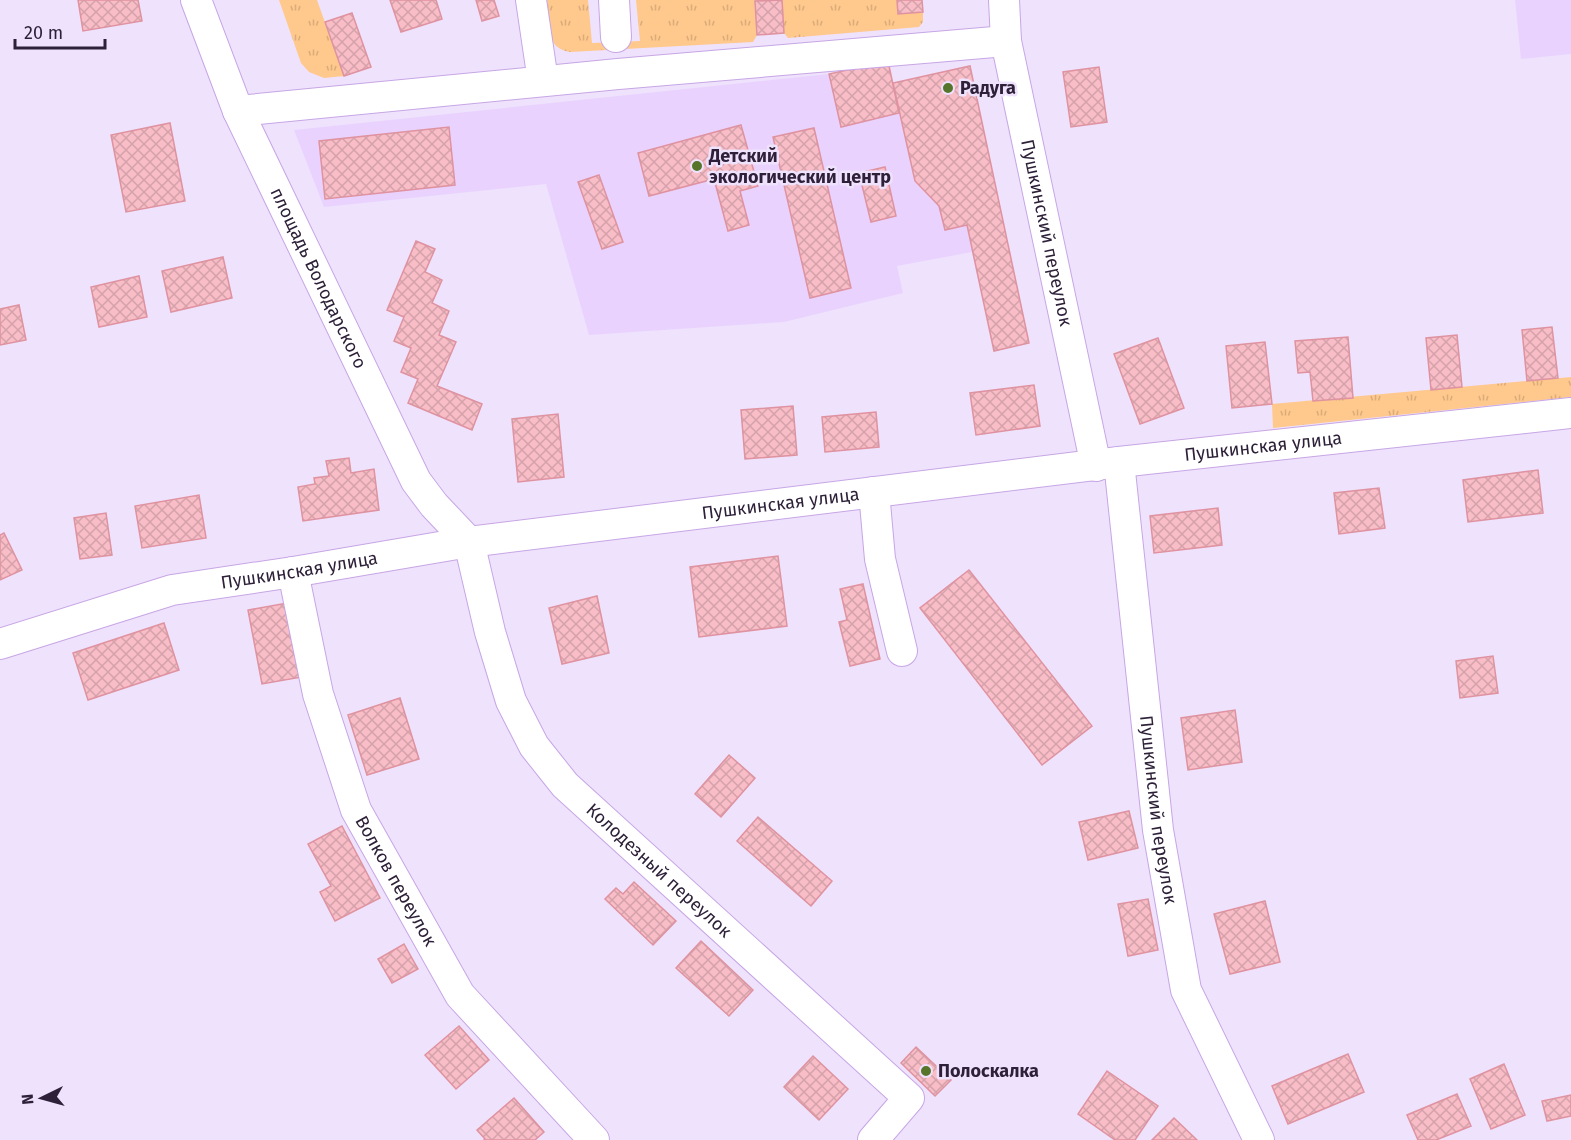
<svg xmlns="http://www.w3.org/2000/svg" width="1571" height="1140" viewBox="0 0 1571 1140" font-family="'Fira Sans',sans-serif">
<defs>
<pattern id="grass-tufts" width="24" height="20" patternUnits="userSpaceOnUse" patternTransform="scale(1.5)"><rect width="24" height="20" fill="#ffc88c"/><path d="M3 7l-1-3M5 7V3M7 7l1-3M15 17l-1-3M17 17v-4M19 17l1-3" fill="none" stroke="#dbac7a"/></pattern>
<pattern id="building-cross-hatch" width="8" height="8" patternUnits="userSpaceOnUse" patternTransform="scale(1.5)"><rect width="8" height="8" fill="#f8bdc6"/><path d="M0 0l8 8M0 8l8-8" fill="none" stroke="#d5a2ab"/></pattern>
</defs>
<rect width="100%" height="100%" fill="#efe2fc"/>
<g fill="#e9d3fe">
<path d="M 1515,0 L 1571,0 L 1571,54 L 1521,59 Z"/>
<path d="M 888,61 L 893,83 L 970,66 L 1029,343 L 994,351 L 972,252 L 897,266 L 903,293 L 784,322 L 589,335 L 546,184 L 324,207 L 294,130 L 829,74 Z"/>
</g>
<g fill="url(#grass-tufts)">
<path d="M 279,0 L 317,0 L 344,76 L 324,78 L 309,72 L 301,63 Z"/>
<path d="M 545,0 L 588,0 L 592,43 L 640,41 L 636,0 L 768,0 L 755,1 L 757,35 L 753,42 L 570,52 C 544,48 548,21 545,0 Z"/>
<path d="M 782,0 L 897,0 L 923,12 L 923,22 L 919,27 L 788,38 L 784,33 Z"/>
<path d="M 1571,377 L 1571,397 L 1273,428 L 1272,404 Z"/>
</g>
<g fill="url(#building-cross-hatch)" stroke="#df92a0" stroke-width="1.5">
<path d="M 78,0 L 138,0 L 142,21 L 83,31 Z"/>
<path d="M 390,0 L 436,0 L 442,19 L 401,32 Z"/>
<path d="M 476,0 L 494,0 L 499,16 L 482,21 Z"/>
<path d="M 782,0 L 784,33 L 757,35 L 755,1 Z"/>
<path d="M 897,0 L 922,0 L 923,12 L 898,14 Z"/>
<path d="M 352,13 L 371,67 L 344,76 L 325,22 Z"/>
<path d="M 888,61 L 899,113 L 841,127 L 829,74 Z"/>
<path d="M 970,66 L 1029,343 L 994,351 L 967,225 L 945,230 L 939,206 L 915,181 L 893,83 Z"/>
<path d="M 1099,67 L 1107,122 L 1071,127 L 1063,72 Z"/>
<path d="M 170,123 L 185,201 L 126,212 L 111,135 Z"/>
<path d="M 741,125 L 758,186 L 740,191 L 749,225 L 728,231 L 714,179 L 649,196 L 638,153 Z"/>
<path d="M 449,127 L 455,185 L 325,199 L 319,141 Z"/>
<path d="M 814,128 L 851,288 L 810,298 L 773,137 Z"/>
<path d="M 885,167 L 896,216 L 871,222 L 859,173 Z"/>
<path d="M 599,175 L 623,242 L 602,249 L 578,182 Z"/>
<path d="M 416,241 L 435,249 L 425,272 L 442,280 L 432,303 L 449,311 L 439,335 L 456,342 L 437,386 L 482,404 L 472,430 L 408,403 L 418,379 L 401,372 L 411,348 L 394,341 L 404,317 L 387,310 Z"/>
<path d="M 223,257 L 232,298 L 171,312 L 162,271 Z"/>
<path d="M 139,276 L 147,317 L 99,327 L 91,287 Z"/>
<path d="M 19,305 L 26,340 L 0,345 L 0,309 Z"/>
<path d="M 1552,327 L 1558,378 L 1527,381 L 1522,330 Z"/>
<path d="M 1457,335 L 1462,387 L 1431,390 L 1426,338 Z"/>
<path d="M 1348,337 L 1353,398 L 1313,401 L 1310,372 L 1298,373 L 1295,341 Z"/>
<path d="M 1158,338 L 1184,408 L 1140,424 L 1114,354 Z"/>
<path d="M 1265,342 L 1272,404 L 1232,408 L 1226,346 Z"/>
<path d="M 1034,385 L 1040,426 L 976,435 L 970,393 Z"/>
<path d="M 793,406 L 797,455 L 745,459 L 741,410 Z"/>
<path d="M 876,412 L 879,447 L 825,452 L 822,417 Z"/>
<path d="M 558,414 L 564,477 L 518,482 L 512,419 Z"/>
<path d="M 349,458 L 351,473 L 374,469 L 379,510 L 303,521 L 298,487 L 315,484 L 314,478 L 329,476 L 326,461 Z"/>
<path d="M 1538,470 L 1543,513 L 1468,522 L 1463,480 Z"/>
<path d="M 1379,488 L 1385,528 L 1339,534 L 1334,493 Z"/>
<path d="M 199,495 L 206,538 L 142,548 L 135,506 Z"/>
<path d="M 1218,508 L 1222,545 L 1154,553 L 1150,516 Z"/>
<path d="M 106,513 L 112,555 L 80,559 L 74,518 Z"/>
<path d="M 4,533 L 22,570 L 0,580 L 0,535 Z"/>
<path d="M 778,556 L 787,626 L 699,637 L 690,567 Z"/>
<path d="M 969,570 L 1092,726 L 1042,765 L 920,608 Z"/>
<path d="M 863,584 L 880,659 L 850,666 L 839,622 L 847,620 L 840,589 Z"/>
<path d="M 597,596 L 609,653 L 562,664 L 549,608 Z"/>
<path d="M 287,603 L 302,677 L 262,684 L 248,610 Z"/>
<path d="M 164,623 L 179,670 L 88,700 L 73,653 Z"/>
<path d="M 1493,656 L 1498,693 L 1460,698 L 1456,661 Z"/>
<path d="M 400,698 L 419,759 L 367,775 L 348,715 Z"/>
<path d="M 1235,710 L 1242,762 L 1188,770 L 1181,718 Z"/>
<path d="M 729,755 L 755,778 L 721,817 L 695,794 Z"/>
<path d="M 1129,811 L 1138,848 L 1088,860 L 1079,822 Z"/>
<path d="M 758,817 L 832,881 L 811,906 L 737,841 Z"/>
<path d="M 342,826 L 380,898 L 335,921 L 320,892 L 331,886 L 308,844 Z"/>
<path d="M 634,882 L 676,921 L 653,945 L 605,899 L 616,888 L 623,894 Z"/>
<path d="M 1148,899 L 1158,950 L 1128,956 L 1118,904 Z"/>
<path d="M 1265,901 L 1280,962 L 1230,974 L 1214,914 Z"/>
<path d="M 701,941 L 753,990 L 729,1016 L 676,968 Z"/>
<path d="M 404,944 L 418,969 L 392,983 L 378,959 Z"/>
<path d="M 459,1026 L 489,1060 L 456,1089 L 425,1055 Z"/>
<path d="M 916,1047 L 951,1080 L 935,1096 L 901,1063 Z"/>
<path d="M 1348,1054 L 1364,1092 L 1288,1124 L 1272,1086 Z"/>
<path d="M 813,1056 L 848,1089 L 819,1120 L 784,1087 Z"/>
<path d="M 1504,1064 L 1525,1115 L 1491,1129 L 1470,1079 Z"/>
<path d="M 1107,1071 L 1158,1106 L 1135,1140 L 1115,1140 L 1078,1114 Z"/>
<path d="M 1457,1094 L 1471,1126 L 1436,1140 L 1418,1140 L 1407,1115 Z"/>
<path d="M 1571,1095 L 1571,1116 L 1547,1121 L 1542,1101 Z"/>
<path d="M 514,1098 L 544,1132 L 535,1140 L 484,1140 L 485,1139 L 477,1130 Z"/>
<path d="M 1174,1118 L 1197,1140 L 1152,1140 Z"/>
</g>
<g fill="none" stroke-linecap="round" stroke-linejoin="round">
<defs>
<g id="minor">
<path id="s1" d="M 196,0 L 238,111 L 416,481 L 434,505 L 469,542 L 490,632 L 511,701 L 534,746 L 565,785 L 909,1098 L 873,1140"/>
<path d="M 531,0 L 543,81"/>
<path d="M 614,0 L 616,37"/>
<path id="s2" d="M 1004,0 L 1006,41 L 1096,466"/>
<path d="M 238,111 L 618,74 L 1006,41"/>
<path id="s3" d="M 1119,462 L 1158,830 L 1186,990 L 1259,1140"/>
<path d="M 874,492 L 880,559 L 902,651"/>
<path id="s4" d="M 293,572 L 318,694 L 356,810 L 460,995 L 594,1140"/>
<path id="s5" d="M 0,644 L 172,590 L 293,572 L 469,542 L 1119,462 L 1571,413"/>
</g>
</defs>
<use href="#minor" stroke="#c7a6e5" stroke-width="32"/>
<use href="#minor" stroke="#fff" stroke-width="30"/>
</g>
<g fill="#56742a" stroke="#efe2fc" stroke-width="2">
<circle cx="948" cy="88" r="6"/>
<circle cx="697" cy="166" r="6"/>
<circle cx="926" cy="1071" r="6"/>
</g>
<g text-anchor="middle" stroke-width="5" stroke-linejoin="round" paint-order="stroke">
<g font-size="18" font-weight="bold" fill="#2d2038" stroke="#efe2fc" text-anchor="start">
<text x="960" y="94">Радуга</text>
<text x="709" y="162">Детский<tspan x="709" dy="21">экологический центр</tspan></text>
<text x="938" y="1077">Полоскалка</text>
</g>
<g font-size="18" fill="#2d2038" stroke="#efe2fc">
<text dy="6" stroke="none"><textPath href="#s2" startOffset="237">Пушкинский переулок</textPath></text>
<text dy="6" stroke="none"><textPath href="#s1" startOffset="304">площадь Володарского</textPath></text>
<text dy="6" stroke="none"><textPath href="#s5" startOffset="1281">Пушкинская улица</textPath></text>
<text dy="6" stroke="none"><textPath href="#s5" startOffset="795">Пушкинская улица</textPath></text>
<text dy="6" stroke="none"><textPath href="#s5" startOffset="309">Пушкинская улица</textPath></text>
<text dy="6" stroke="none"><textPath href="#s3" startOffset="350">Пушкинский переулок</textPath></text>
<text dy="6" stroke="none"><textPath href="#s1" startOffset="1002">Колодезный переулок</textPath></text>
<text dy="6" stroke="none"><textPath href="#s4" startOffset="328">Волков переулок</textPath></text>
</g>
</g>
<g transform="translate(42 1098) rotate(265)" stroke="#efe2fc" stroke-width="4.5" paint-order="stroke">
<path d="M0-4.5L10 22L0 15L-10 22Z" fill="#2d2038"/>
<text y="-9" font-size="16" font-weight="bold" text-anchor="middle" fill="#2d2038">N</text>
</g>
<path d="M15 39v9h90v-9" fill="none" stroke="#2d2038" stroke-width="3"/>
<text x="24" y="39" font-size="18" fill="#2d2038" stroke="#efe2fc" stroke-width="4.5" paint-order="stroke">20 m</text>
</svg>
